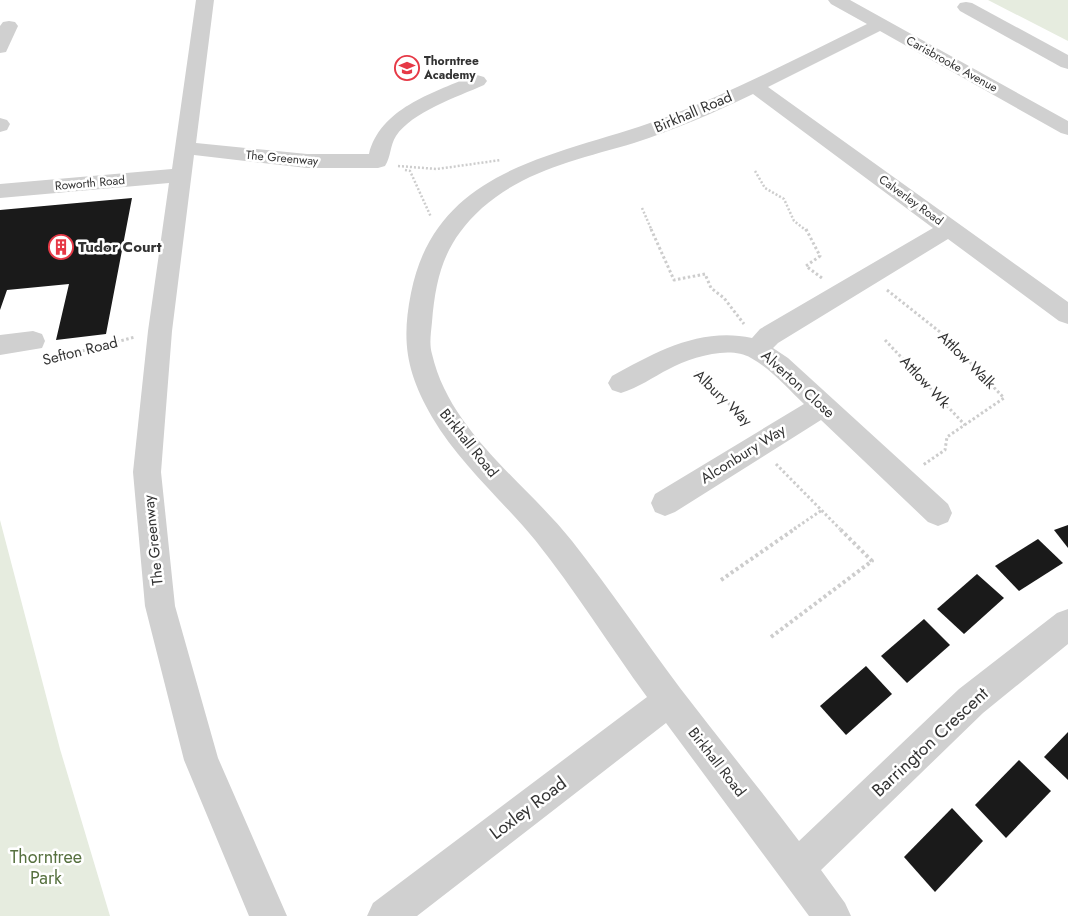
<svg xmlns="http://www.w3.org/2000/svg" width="1068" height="916" viewBox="0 0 1068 916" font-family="Jost,sans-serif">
<rect width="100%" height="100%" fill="#fff"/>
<g fill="#e6ecdf">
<path d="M 988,0 L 1068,0 L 1068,41 Z"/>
<path d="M 0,520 L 60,749 L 110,916 L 0,916 Z"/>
</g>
<g fill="#1a1a1a">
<path d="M 132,198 L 106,334 L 56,340 L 69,284 L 7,290 L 0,310 L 0,210 Z"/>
<path d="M 1068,525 L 1068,548 L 1054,530 Z"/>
<path d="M 1038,539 L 1063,563 L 1019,591 L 995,566 Z"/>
<path d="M 977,574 L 1004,598 L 964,634 L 937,609 Z"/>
<path d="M 924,619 L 950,645 L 907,683 L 881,656 Z"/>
<path d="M 866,666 L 892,694 L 846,735 L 820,706 Z"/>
<path d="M 1068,732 L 1068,780 L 1044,757 Z"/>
<path d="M 1019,760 L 1051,791 L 1006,838 L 975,805 Z"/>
<path d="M 952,808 L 983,841 L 935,892 L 904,857 Z"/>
</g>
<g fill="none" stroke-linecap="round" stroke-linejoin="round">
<g stroke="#cdcdcd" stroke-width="2.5" stroke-dasharray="2 2" stroke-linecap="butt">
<path d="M 398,166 L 437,169 L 501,160"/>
<path d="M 405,170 L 410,171 L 431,217"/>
<path d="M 755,171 L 765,188 L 784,199 L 794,221 L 807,231"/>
<path d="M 642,208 L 652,231"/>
</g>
<g stroke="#cdcdcd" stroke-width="3" stroke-dasharray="2.5 2.5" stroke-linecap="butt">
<path d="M 651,229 L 674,280 L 705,274 L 711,288 L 724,298 L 744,324"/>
<path d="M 806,229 L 820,256 L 806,266 L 822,278"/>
<path d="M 887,290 L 945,336 L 1004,398 L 947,437 L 945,450 L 923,465"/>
<path d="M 885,340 L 965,425"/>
<path d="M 44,361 L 135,337"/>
<path d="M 696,372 L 749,423"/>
<path d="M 776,464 L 840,529"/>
<path d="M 794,529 L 822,510"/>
</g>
<g stroke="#cdcdcd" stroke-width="4" stroke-dasharray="3 3" stroke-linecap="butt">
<path d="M 721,580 L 796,528"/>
<path d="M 771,637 L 872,561 L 839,528"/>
</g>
<g fill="#d0d0d0" fill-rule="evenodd">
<path d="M 196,0 L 214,0 L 196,143 L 307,154 L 369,154 C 380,109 432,93 470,77 L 477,75 L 484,77 L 487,81 L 484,85 C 457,97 412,112 396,136 C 390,145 391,157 385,166 L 378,168 L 307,168 L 194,155 L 172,331 L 161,472 L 175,606 L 218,758 L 287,916 L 249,916 L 184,760 L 145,606 L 133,472 L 148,331 L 169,183 L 0,198 L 0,184 L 172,169 Z"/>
<path d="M 828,0 L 850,0 L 1068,121 L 1068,135 L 1061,133 L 880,31 L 768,87 L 1068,302 L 1068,324 L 1059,321 L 948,239 L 778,343 L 773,348 L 788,358 L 948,504 L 952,513 L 948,522 L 938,526 L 928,522 L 821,420 L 675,512 L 665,516 L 655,512 L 651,503 L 655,494 L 804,404 C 787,388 771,369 751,358 C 729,345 690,358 669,369 C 653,377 638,388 621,393 L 612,390 L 608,383 L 612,376 C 656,352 700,327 752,338 L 760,329 L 933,228 L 753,94 C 714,113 674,130 634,143 C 580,159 525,170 482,208 C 445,242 436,274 432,322 C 431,333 429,344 432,354 C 450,432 525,482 572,541 C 610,589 644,640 680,688 C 719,739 760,789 799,841 L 959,689 L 1057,613 L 1068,609 L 1068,644 L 983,713 L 821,870 L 845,903 L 851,916 L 809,916 L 666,723 L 417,916 L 367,916 L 373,903 L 647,697 C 609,645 575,590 535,540 C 501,499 459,463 432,417 C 407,373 401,343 411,293 C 437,161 568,156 669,116 C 737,90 801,56 867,24 L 831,4 Z"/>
<path d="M 966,2 L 972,3 L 1068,55 L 1068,69 L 1061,67 L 960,11 L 957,7 L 960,3 Z"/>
<path d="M 9,21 L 15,22 L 18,26 L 6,52 L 0,53 L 0,26 L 3,22 Z"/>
<path d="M 0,118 L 7,120 L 10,124 L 7,130 L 0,132 Z"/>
<path d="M 33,331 L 42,334 L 45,341 L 42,348 L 0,355 L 0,335 Z"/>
</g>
</g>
<defs>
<symbol id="school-ring" viewBox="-11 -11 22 22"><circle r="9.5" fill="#fff" stroke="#e63946" stroke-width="1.5"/><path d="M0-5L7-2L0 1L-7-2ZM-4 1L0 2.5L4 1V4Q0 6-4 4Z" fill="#e63946"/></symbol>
<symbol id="building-ring" viewBox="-11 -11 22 22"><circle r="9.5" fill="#fff" stroke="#e63946" stroke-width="1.5"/><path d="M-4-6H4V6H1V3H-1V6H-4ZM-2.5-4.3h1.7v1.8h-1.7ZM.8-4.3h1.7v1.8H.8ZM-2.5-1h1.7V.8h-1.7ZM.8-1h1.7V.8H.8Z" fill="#e63946"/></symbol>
</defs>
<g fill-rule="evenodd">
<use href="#school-ring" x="393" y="54" width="28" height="28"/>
<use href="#building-ring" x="47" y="233" width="28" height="28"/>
</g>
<g text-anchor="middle" stroke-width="5" stroke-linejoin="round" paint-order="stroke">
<g font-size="12" font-weight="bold" fill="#333" stroke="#fff" text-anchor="start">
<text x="424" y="65">Thorntree<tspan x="424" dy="14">Academy</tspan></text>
</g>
<g font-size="12" fill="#333" stroke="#fff">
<text transform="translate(952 64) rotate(29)" y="4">Carisbrooke Avenue</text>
<text transform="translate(282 158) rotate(5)" y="4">The Greenway</text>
<text transform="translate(90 183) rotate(-5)" y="4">Roworth Road</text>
<text transform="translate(911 200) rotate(36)" y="4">Calverley Road</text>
</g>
<g font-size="15" fill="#333" stroke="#fff">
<text transform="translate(693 112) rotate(-23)" y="5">Birkhall Road</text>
<text transform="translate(80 351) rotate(-14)" y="5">Sefton Road</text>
<text transform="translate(967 360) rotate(45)" y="5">Attlow Walk</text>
<text transform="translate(925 382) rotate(47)" y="5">Attlow Wk</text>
<text transform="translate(798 384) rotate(42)" y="5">Alverton Close</text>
<text transform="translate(723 398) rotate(44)" y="5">Albury Way</text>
<text transform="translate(469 443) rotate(51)" y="5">Birkhall Road</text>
<text transform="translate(743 454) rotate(-32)" y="5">Alconbury Way</text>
<text transform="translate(153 540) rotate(-96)" y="5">The Greenway</text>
<text transform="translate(717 762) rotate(52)" y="5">Birkhall Road</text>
</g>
<g font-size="15" font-weight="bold" fill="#333" stroke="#fff" text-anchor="start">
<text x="78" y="252">Tudor Court</text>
</g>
<g font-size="18" fill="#333" stroke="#fff">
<text transform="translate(930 742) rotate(-43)" y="6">Barrington Crescent</text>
<text transform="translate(528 808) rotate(-37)" y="6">Loxley Road</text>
</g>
<g font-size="18" fill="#56703f" stroke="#fff">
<text x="46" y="863">Thorntree<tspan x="46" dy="21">Park</tspan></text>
</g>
</g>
</svg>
